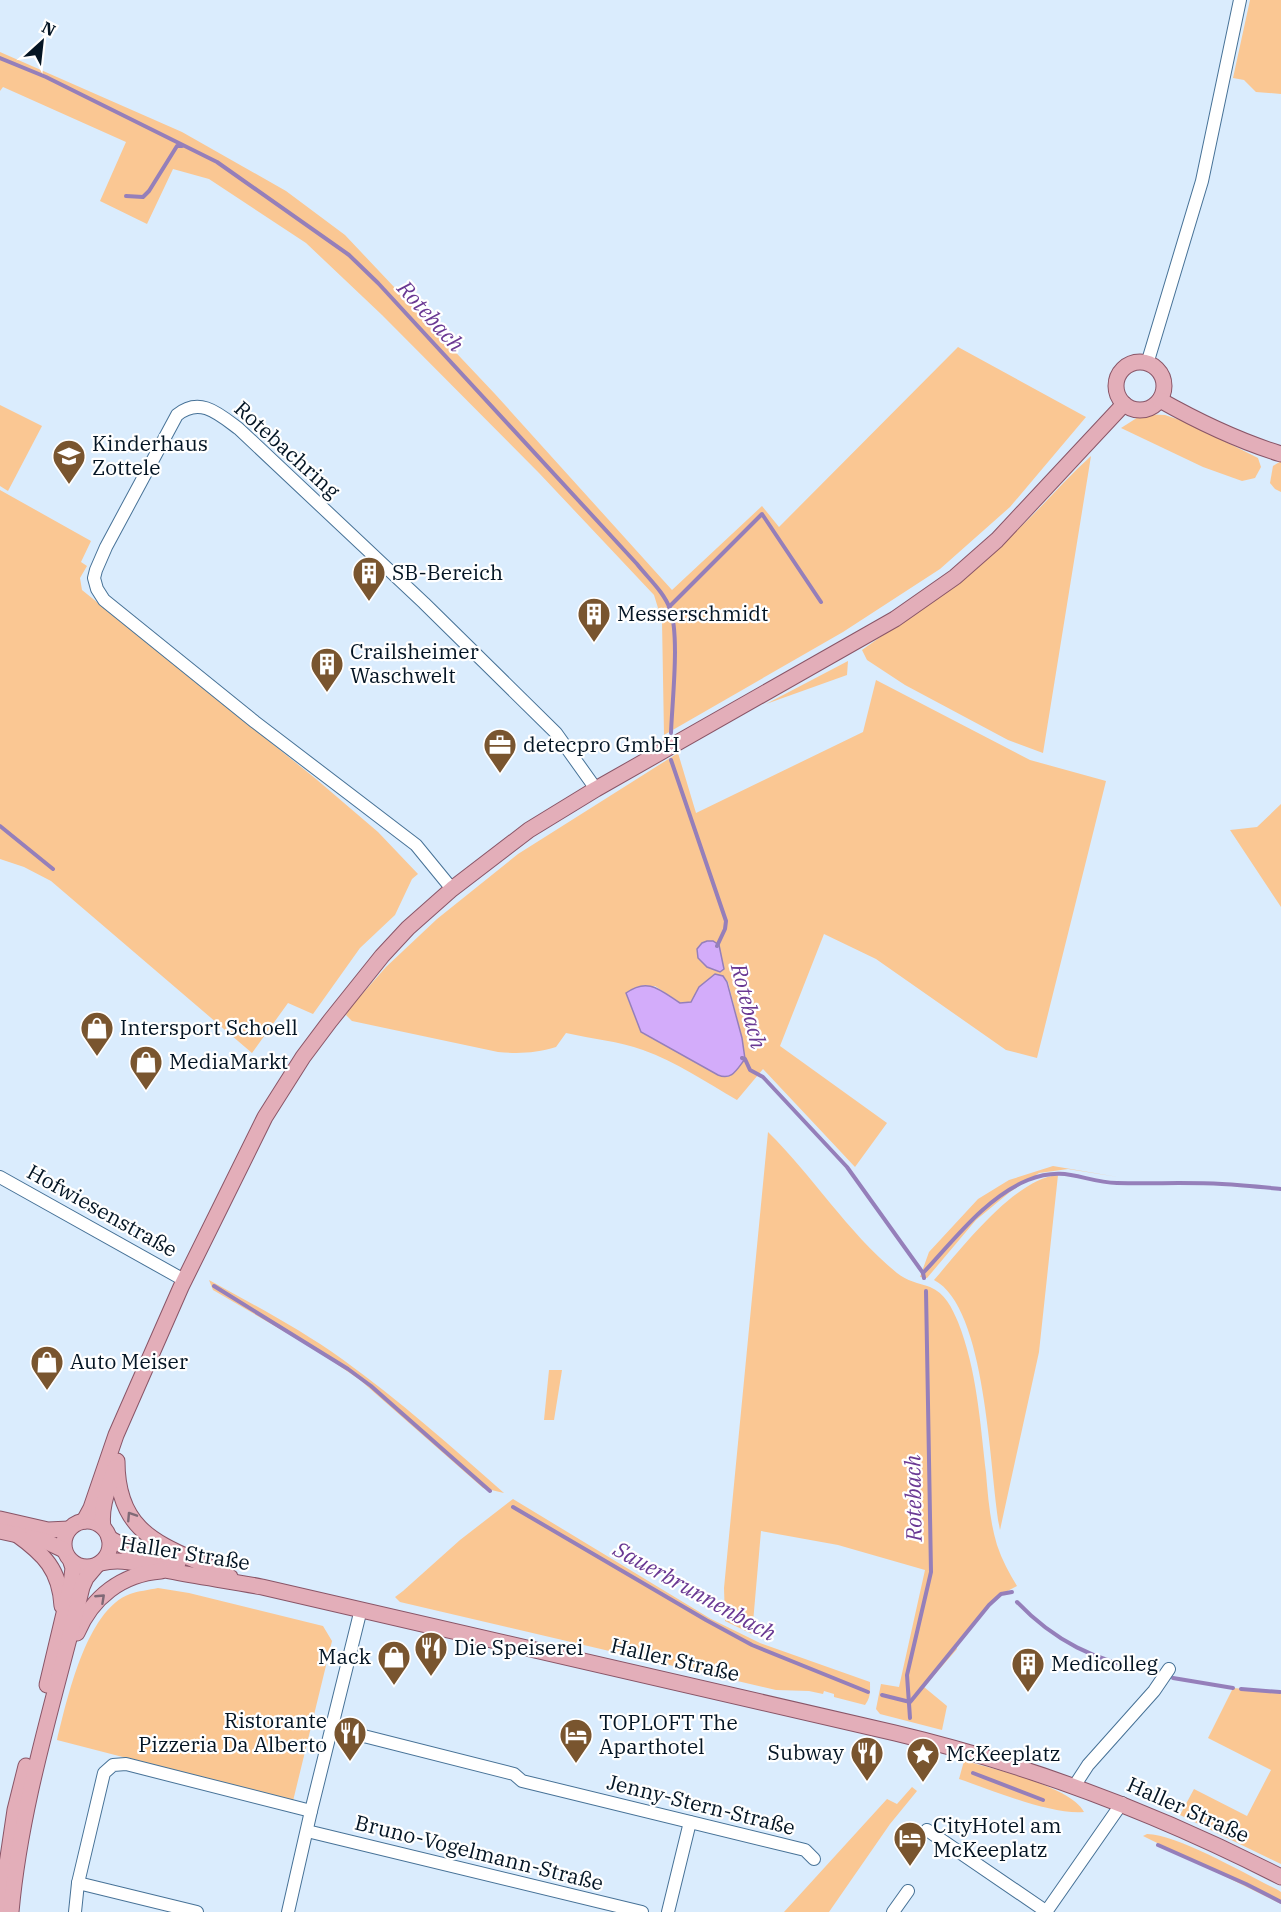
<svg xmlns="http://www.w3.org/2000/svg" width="1281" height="1912" viewBox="0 0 1281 1912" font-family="'IBM Plex Serif',serif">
<rect width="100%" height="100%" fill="#daecfd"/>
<g fill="#fac793" fill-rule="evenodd">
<path d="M 1250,0 L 1281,0 L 1281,94 L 1256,92 L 1244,80 L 1233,78 Z"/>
<path d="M 0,52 L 182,132 L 286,191 L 345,235 L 495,394 L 672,590 L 762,506 L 779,527 L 958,347 L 1086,417 L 1010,507 L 940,569 L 843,632 L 664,735 L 662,621 L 654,595 L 539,473 L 382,315 L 306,243 L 209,179 L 173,169 L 147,224 L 100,201 L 126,142 L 3,87 L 0,91 Z"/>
<path d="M 0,405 L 42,426 L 8,491 L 0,486 Z"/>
<path d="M 1143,414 L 1165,415 L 1186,422 L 1258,458 L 1261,467 L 1255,478 L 1242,481 L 1203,467 L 1121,428 Z"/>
<path d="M 1091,456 L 1043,753 L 1008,740 L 905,685 L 867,660 L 862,650 C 911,616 960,579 1005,541 C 1036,515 1061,483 1091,456 Z"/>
<path d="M 1281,461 L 1281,492 L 1275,489 L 1270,483 L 1273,466 Z"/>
<path d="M 0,490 L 91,541 L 81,562 L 87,566 L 80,578 L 82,590 L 316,779 L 378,832 L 418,874 L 412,879 L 395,915 L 360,948 L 313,1014 L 288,1003 L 252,1053 L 51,881 L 24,867 L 0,859 Z"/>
<path d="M 848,661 L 847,675 L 766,704 Z"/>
<path d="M 876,680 L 1030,760 L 1106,781 L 1037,1058 L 1006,1050 L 876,959 L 824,934 L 780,1046 L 887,1123 L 855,1167 L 763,1069 L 737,1100 C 706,1082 676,1062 643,1050 C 619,1041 592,1039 566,1033 L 556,1047 C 536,1053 519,1054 498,1052 L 352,1021 L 346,1015 L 349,1009 L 386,967 L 437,919 L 518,854 L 678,753 L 696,813 L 863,732 ZM 715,974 L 723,976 L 728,982 L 742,1038 L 745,1059 L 728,1077 L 718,1075 L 641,1032 L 626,994 L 655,986 L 680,1003 L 691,1002 L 699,987 Z"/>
<path d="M 1281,804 L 1281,907 L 1230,830 L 1257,827 Z"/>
<path d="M 768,1132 C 813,1176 848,1233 897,1273 C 907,1281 918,1283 930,1287 C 945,1293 952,1308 958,1322 C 977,1370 980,1422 986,1473 C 988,1497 990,1522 997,1545 C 1002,1560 1009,1573 1017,1586 L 994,1598 L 955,1644 L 957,1649 L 924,1687 L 947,1706 L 942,1730 L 880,1714 L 876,1709 L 881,1684 L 899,1687 L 925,1570 L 838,1545 L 761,1531 L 752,1634 L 725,1621 L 724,1588 Z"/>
<path d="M 1053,1166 L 1118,1177 L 1068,1169 L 1039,1173 L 1010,1192 L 976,1220 L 927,1278 L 920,1277 L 929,1252 L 978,1199 L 1009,1180 Z"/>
<path d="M 1058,1175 L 1039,1352 L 1000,1530 C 989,1474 988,1308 934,1280 C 962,1248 1014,1179 1058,1175 Z"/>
<path d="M 209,1280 C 254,1305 300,1329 342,1359 C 399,1400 452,1447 504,1493 L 483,1488 L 360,1380 L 316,1350 L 213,1290 Z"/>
<path d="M 549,1370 L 562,1370 L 554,1420 L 544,1420 Z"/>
<path d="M 513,1499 L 711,1619 L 760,1643 L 870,1682 C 870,1691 871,1697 865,1705 L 834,1697 L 834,1694 L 824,1691 L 823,1694 L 809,1691 L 776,1690 L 400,1602 L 395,1597 L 403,1591 L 460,1540 Z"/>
<path d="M 158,1588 L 189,1593 L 323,1626 L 332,1641 L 293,1801 L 57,1740 C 67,1700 86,1610 130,1594 C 138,1591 149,1590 158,1588 Z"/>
<path d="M 1233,1688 L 1281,1692 L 1281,1864 L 1180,1815 L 1194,1789 L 1247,1816 L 1271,1770 L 1208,1738 Z"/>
<path d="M 964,1761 C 992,1768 1072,1787 1084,1812 C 1051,1815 992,1790 959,1779 Z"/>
<path d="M 912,1787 L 917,1791 L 890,1824 L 829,1912 L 784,1912 L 887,1799 L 897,1804 Z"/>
<path d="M 1147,1834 C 1179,1835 1247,1875 1278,1890 L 1281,1892 L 1281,1904 L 1143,1836 Z"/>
</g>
<g fill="#d3acfa" stroke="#957fba" stroke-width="1.5">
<path d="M 707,941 L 713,941 L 719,945 L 724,969 L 720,972 L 707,967 L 698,958 L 697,949 L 702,943 Z"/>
<path d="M 715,974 L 723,976 L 727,982 L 742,1038 L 745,1059 C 737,1069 732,1081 718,1075 L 641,1032 L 626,993 C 648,977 660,990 680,1003 L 691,1002 L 699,987 Z"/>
</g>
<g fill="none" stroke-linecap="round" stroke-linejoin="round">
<g stroke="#957fba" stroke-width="4">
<path d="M 0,58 L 46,77 L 217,162 L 349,255 L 378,283 L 637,564 C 648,578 664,592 670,609 C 680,635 672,702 671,733"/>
<path d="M 126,196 L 143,197 L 149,191 L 177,146 L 182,146"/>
<path d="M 669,607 L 762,514 L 821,602"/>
<path d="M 671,760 L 726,921 L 725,929 L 717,946"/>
<path d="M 0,826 L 53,869"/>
<path d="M 742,1058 L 745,1059 L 750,1070 L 763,1077 L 847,1167 L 923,1273 L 924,1278"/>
<path d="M 923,1273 C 954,1240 986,1197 1028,1180 C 1066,1165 1083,1182 1117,1183 C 1152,1184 1187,1182 1222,1184 C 1242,1185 1261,1187 1281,1189"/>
<path d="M 214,1286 L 348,1369 L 371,1386 L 490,1491"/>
<path d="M 513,1507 L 706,1620 L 752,1645 L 868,1692"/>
<path d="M 1017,1602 C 1055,1642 1095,1660 1148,1671"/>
<path d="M 1173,1678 L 1233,1688"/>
<path d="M 1241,1689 L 1280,1692"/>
<path d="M 882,1695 L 910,1702"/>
<path d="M 911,1701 L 989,1605 L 1001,1594 L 1012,1592"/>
<path d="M 910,1718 L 907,1675 L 931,1572 L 926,1291"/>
<path d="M 973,1773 L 1043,1800"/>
<path d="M 1158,1845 L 1246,1884 L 1281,1902"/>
</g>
<defs>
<g id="minor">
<path d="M 1147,364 L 1202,181 L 1240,0"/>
<path d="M 452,889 L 416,845 L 255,722 L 104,600 L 97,589 L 94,578 L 96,570 L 106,547 L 177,415 C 200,396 219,414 239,429 L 424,603 L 556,733 L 596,789"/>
<path d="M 0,1177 L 184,1280"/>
<path d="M 332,1728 L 514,1774 L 522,1781 L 805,1850 L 814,1859"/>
<path d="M 1075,1785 L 1088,1765 L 1154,1691 L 1169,1669"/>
<path d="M 927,1830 L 1047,1912"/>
<path d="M 307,1831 L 642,1912"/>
<path d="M 78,1883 L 197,1912"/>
<path d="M 75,1912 L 78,1883 L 104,1773 L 113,1765 L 126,1764 L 311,1811"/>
<path d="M 288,1912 L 311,1811 L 361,1609"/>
<path d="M 668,1912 L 690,1822"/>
<path d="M 893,1912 L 908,1891"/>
<path d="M 1046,1912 L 1122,1803"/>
</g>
<g id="major">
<circle cx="1140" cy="386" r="24"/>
<path d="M 1160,400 C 1199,422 1239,441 1281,454"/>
<path d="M 117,1461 C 117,1542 172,1546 230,1577"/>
<path d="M 0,1519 L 48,1530 L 69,1529"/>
<circle cx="87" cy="1544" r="23"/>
<path d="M 84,1521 L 91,1508 L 116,1435 L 181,1287 L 265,1117 L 303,1057 L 330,1021 L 382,956 L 408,928 L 452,889 L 529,830 L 596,789 L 895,619 L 955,577 L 997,540 L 1124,404"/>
<path d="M 103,1527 C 100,1507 109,1487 115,1468"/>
<path d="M 0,1531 L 45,1541 L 64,1550"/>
<path d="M 16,1534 C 44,1554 60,1570 62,1606"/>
<path d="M 109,1538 L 129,1549 L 178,1563"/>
<path d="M 101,1563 C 124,1557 147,1566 170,1571 C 200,1577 231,1581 262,1587 L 895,1733 C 1030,1765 1158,1814 1281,1877"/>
<path d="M 77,1633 C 92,1597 122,1574 161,1571"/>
<path d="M 47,1685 L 71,1584 L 73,1568 L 71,1562"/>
<path d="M 0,1911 L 15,1810 L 26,1766"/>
<path d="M 11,1912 C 21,1801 56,1695 82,1587 L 86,1578 L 97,1565"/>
</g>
</defs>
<use href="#minor" stroke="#477297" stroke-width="14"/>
<use href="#major" stroke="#895567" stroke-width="17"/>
<use href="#minor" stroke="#fff" stroke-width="12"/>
<use href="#major" stroke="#e3aeb9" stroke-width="15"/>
</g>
<defs><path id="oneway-chevron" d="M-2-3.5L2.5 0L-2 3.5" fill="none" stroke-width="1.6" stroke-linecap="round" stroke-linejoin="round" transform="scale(1.5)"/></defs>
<g stroke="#7f6976">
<use href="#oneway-chevron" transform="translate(131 1516) rotate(-123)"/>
<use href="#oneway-chevron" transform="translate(101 1598) rotate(-43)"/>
</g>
<defs>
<symbol id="school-pin" viewBox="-11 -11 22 30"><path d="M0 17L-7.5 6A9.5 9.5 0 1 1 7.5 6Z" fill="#79552f" stroke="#fff"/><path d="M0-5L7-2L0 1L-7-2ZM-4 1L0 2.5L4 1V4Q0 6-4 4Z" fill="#fff"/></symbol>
<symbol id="building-pin" viewBox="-11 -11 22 30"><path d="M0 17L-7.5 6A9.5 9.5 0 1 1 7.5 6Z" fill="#79552f" stroke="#fff"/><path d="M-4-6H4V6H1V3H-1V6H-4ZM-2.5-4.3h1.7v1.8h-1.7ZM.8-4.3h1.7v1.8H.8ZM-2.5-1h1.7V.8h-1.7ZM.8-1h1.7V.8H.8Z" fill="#fff"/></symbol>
<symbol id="office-pin" viewBox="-11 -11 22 30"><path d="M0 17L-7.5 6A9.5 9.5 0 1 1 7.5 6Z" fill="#79552f" stroke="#fff"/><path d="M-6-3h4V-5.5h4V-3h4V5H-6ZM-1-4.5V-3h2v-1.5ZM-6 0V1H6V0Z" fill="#fff"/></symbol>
<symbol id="shop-pin" viewBox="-11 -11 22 30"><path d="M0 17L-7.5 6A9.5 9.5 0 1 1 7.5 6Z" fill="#79552f" stroke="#fff"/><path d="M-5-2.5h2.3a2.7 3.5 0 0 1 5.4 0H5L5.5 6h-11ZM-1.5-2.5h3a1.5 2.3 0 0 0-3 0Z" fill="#fff"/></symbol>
<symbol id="restaurant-pin" viewBox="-11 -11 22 30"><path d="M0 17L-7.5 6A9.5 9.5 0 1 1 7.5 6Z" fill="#79552f" stroke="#fff"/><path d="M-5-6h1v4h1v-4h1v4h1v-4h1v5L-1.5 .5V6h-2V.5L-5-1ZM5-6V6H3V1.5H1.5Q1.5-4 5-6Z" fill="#fff"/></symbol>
<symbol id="hotel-pin" viewBox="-11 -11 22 30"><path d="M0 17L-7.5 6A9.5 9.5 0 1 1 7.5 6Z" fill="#79552f" stroke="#fff"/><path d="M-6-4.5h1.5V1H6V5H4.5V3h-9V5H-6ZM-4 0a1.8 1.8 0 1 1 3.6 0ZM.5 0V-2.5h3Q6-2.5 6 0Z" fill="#fff"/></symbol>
<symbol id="sight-pin" viewBox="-11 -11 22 30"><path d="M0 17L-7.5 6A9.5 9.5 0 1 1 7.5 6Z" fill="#79552f" stroke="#fff"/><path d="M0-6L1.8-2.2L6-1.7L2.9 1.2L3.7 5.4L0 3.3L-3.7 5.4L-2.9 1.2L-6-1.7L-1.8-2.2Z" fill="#fff"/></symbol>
</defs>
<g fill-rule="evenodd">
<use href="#school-pin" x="50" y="437" width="38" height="52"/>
<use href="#building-pin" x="350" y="554" width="38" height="52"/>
<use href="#building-pin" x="575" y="595" width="38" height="52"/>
<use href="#building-pin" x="308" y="645" width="38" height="52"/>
<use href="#office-pin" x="481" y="726" width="38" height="52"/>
<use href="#shop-pin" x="78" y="1009" width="38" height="52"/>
<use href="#shop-pin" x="127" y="1043" width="38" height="52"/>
<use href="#shop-pin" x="28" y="1343" width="38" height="52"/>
<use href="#restaurant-pin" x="412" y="1629" width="38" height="52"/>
<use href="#shop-pin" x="375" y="1638" width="38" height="52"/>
<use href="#building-pin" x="1009" y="1645" width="38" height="52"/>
<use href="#restaurant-pin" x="331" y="1714" width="38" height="52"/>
<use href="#hotel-pin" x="557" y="1716" width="38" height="52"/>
<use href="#restaurant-pin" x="848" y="1734" width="38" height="52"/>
<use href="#sight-pin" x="904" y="1735" width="38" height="52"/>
<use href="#hotel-pin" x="891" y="1819" width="38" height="52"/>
</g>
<g text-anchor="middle" stroke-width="4.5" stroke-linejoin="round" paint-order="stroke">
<g font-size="21" fill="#041524" stroke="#fff" text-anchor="start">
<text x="92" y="451">Kinderhaus<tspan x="92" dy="24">Zottele</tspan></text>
<text x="392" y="580">SB-Bereich</text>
<text x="617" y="621">Messerschmidt</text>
<text x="350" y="659">Crailsheimer<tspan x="350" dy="24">Waschwelt</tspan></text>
<text x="523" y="752">detecpro GmbH</text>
<text x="120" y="1035">Intersport Schoell</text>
<text x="169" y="1069">MediaMarkt</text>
<text x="70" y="1369">Auto Meiser</text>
<text x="454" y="1655">Die Speiserei</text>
<text x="371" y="1664" text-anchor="end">Mack</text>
<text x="1051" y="1671">Medicolleg</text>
<text x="327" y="1728" text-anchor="end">Ristorante<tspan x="327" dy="24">Pizzeria Da Alberto</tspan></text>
<text x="599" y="1730">TOPLOFT The<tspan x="599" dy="24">Aparthotel</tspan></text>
<text x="844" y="1760" text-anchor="end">Subway</text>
<text x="946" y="1761">McKeeplatz</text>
<text x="933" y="1833">CityHotel am<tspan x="933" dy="24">McKeeplatz</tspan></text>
</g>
<g font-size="21" fill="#041524" stroke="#fff">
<text transform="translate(287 450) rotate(42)" y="7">Rotebachring</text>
<text transform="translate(102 1211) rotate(29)" y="7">Hofwiesenstraße</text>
<text transform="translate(185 1553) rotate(9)" y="7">Haller Straße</text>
<text transform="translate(675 1660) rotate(13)" y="7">Haller Straße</text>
<text transform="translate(701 1805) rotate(14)" y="7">Jenny-Stern-Straße</text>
<text transform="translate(1188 1810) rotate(24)" y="7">Haller Straße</text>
<text transform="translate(479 1853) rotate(14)" y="7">Bruno-Vogelmann-Straße</text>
</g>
<g font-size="22" font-style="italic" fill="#6a3993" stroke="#fff">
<text transform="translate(431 316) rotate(48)" y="8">Rotebach</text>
<text transform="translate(749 1006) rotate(76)" y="8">Rotebach</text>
<text transform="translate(913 1498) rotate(-91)" y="8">Rotebach</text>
<text transform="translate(695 1591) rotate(29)" y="8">Sauerbrunnenbach</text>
</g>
</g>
<g transform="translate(42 42) rotate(27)" stroke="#ffffff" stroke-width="4.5" paint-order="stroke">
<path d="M0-4.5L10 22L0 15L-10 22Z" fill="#041524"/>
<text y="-9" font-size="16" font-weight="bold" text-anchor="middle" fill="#041524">N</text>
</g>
</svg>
